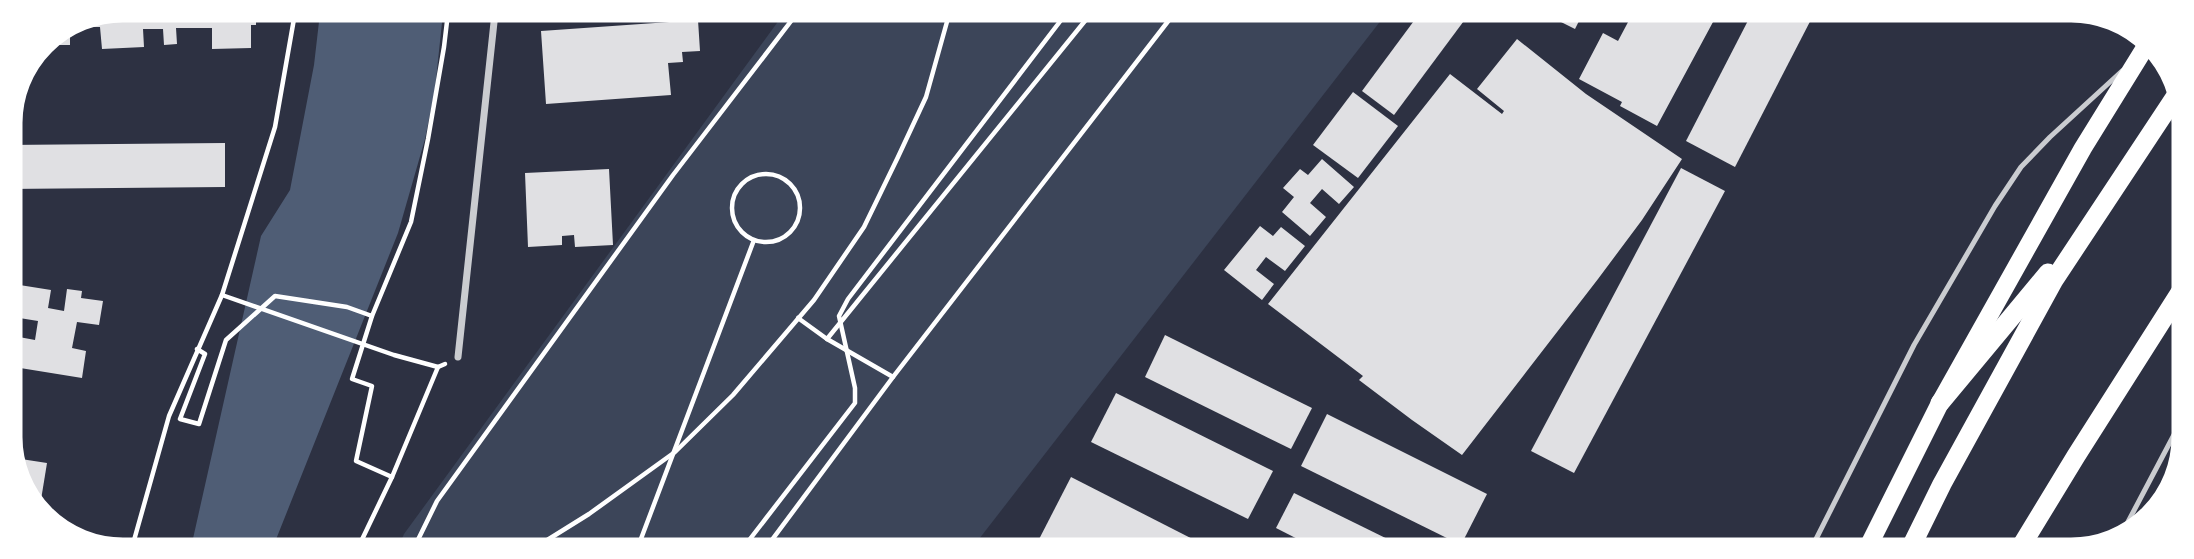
<svg xmlns="http://www.w3.org/2000/svg" width="2194" height="559" viewBox="0 0 2194 559" font-family="'Exo 2',sans-serif">
<rect width="100%" height="100%" fill="#2d3142"/>
<path fill="#3c4559" d="M 1389,10 L 969,552 L 396,552 L 404,534 L 785,12 Z"/>
<path fill="#4f5d75" d="M 320,13 L 443,13 L 435,89 L 425,139 L 398,233 L 271,552 L 190,552 L 261,236 L 290,190 L 314,65 Z"/>
<g fill="#e0e0e3">
<path d="M 1817,8 L 1735,167 L 1686,141 L 1754,9 Z"/>
<path d="M 1535,9 L 1585,9 L 1575,29 Z"/>
<path d="M 1635,9 L 1720,9 L 1657,126 L 1620,106 L 1622,102 L 1579,79 L 1603,33 L 1618,41 Z"/>
<path d="M 1422,10 L 1472,10 L 1394,115 L 1362,91 Z"/>
<path d="M 256,13 L 256,25 L 251,25 L 251,48 L 212,49 L 212,28 L 176,28 L 177,44 L 164,45 L 163,29 L 143,29 L 144,47 L 102,49 L 100,27 L 70,27 L 70,45 L 57,45 L 57,28 L 78,14 Z"/>
<path d="M 698,20 L 700,51 L 682,52 L 683,62 L 668,63 L 671,95 L 546,104 L 541,31 Z"/>
<path d="M 1517,39 L 1586,94 L 1682,159 L 1642,220 L 1598,279 L 1462,455 L 1412,420 L 1359,380 L 1363,376 L 1268,304 L 1450,74 L 1502,114 L 1504,111 L 1477,89 Z"/>
<path d="M 1353,92 L 1398,126 L 1358,178 L 1313,145 Z"/>
<path d="M 225,143 L 225,187 L 6,189 L 6,145 Z"/>
<path d="M 1322,159 L 1354,187 L 1339,204 L 1322,189 L 1310,203 L 1326,217 L 1310,236 L 1282,212 L 1294,197 L 1283,188 L 1300,169 L 1308,175 Z"/>
<path d="M 1681,168 L 1725,191 L 1574,473 L 1531,451 Z"/>
<path d="M 609,169 L 613,245 L 575,247 L 574,235 L 562,236 L 562,245 L 528,247 L 525,173 Z"/>
<path d="M 1260,226 L 1273,236 L 1281,227 L 1305,246 L 1285,271 L 1266,257 L 1256,270 L 1274,284 L 1262,300 L 1224,270 Z"/>
<path d="M 7,283 L 51,290 L 48,308 L 64,311 L 67,289 L 82,291 L 81,298 L 103,301 L 99,325 L 77,322 L 72,348 L 86,351 L 82,378 L 14,367 L 19,337 L 35,340 L 38,321 L 7,316 Z"/>
<path d="M 1165,335 L 1312,408 L 1291,449 L 1145,377 Z"/>
<path d="M 1116,393 L 1273,471 L 1248,519 L 1091,442 Z"/>
<path d="M 1327,414 L 1487,494 L 1461,545 L 1301,466 Z"/>
<path d="M 8,457 L 47,463 L 40,506 L 32,504 Z"/>
<path d="M 1071,477 L 1220,553 L 1041,552 L 1034,549 Z"/>
<path d="M 1294,493 L 1416,553 L 1325,553 L 1276,528 Z"/>
</g>
<g fill="none" stroke-linecap="round" stroke-linejoin="round">
<g stroke="#fff" stroke-width="4.5">
<circle cx="766" cy="208" r="34"/>
<path d="M 222,295 L 394,355 L 438,367"/>
<path d="M 372,316 L 352,379 L 372,386 L 356,461 L 392,477 L 438,367 L 445,364"/>
<path d="M 798,318 L 827,339"/>
<path d="M 197,349 L 205,354 L 180,419 L 199,424 L 226,340 L 275,296 L 347,307 L 372,316 L 411,222 L 428,139 L 444,47 L 448,13"/>
<path d="M 893,377 L 827,339 L 1093,11"/>
<path d="M 131,551 L 169,416 L 222,295 L 275,127 L 295,13"/>
<path d="M 356,552 L 392,477"/>
<path d="M 412,552 L 437,501 L 673,175 L 798,12"/>
<path d="M 528,552 L 589,514 L 675,452 L 733,395 L 814,300 L 864,227 L 898,157 L 926,97 L 950,11"/>
<path d="M 636,552 L 754,240"/>
<path d="M 740,552 L 855,403 L 855,388 L 839,316 L 848,299 L 1068,11"/>
<path d="M 763,552 L 893,377 L 1176,11"/>
</g>
<g stroke="#caccd0" stroke-width="5">
<path d="M 2120,537 L 2186,412"/>
<path d="M 1809,553 L 1914,345 L 1995,206 L 2021,167 L 2050,137 L 2122,71"/>
</g>
<path stroke="#caccd0" stroke-width="7" d="M 458,357 L 495,13"/>
<path stroke="#fff" stroke-width="18" d="M 1865,553 L 1940,403 L 2083,148 L 2151,38"/>
<g stroke="#fff" stroke-width="19">
<path d="M 1940,403 L 2048,273"/>
<path d="M 1908,553 L 1942,484 L 2054,280 L 2181,88"/>
<path d="M 2017,553 L 2076,456 L 2186,283"/>
</g>
</g>
<path d="M0 0H2194V559H0ZM123 18H2071A105 105 0 0 1 2176 123V437A105 105 0 0 1 2071 542H123A105 105 0 0 1 18 437V123A105 105 0 0 1 123 18Z" fill="#fff" fill-rule="evenodd"/>
<path fill="none" stroke="#fff" stroke-width="9" d="M123 18H2071A105 105 0 0 1 2176 123V437A105 105 0 0 1 2071 542H123A105 105 0 0 1 18 437V123A105 105 0 0 1 123 18Z"/>
</svg>
